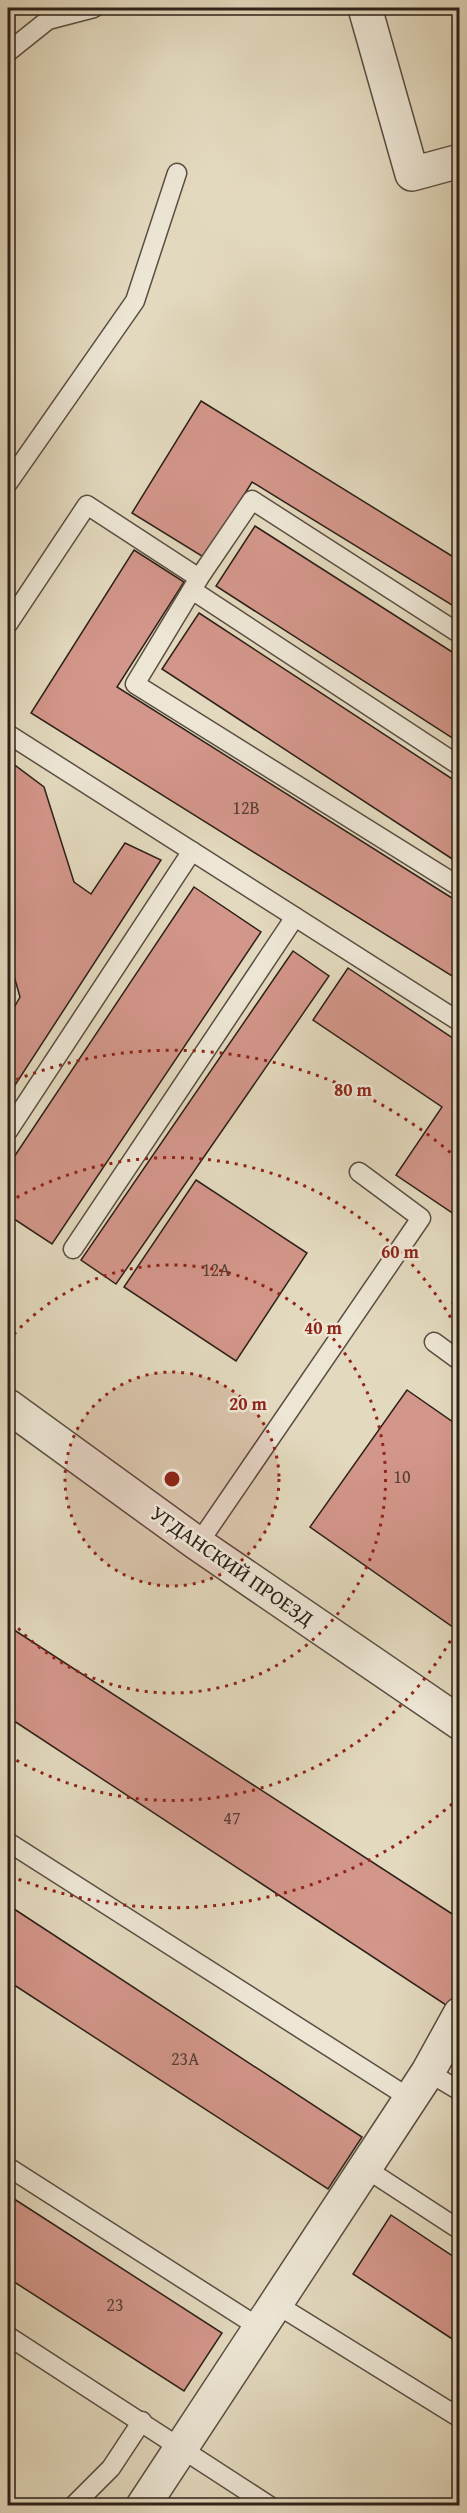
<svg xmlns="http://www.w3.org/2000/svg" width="467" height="2513" viewBox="0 0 467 2513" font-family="'Gentium Book Plus',serif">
<rect width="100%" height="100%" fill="#e3d9be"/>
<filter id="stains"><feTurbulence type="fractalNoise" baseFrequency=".00333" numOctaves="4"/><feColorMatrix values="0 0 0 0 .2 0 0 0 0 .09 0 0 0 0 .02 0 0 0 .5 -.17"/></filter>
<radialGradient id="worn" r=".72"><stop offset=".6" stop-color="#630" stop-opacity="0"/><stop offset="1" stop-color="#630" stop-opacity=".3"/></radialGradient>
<g fill="#d3968a" stroke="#2d2019" stroke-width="1.5">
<path d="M 201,401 L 460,561 L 460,610 L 252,482 L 205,558 L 132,513 Z"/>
<path d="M 255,526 L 460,657 L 460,743 L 216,586 Z"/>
<path d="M 134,550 L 184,582 L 117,687 L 460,903 L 460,981 L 31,713 Z"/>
<path d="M 199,613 L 460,784 L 460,864 L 162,669 Z"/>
<path d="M 8,760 L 44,787 L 74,882 L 91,894 L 125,843 L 161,860 L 8,1096 L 8,1018 L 20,997 L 8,955 Z"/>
<path d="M 194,887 L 261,932 L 52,1244 L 8,1215 L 8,1166 Z"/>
<path d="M 293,951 L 329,976 L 116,1284 L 81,1260 Z"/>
<path d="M 348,968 L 460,1043 L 460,1218 L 396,1175 L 442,1107 L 313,1020 Z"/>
<path d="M 196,1180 L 307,1253 L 236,1361 L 124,1287 Z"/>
<path d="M 460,1293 L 460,1308 L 452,1303 Z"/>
<path d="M 407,1390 L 460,1427 L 460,1632 L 310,1527 Z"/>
<path d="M 8,1626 L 460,1919 L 460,1991 L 449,2007 L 8,1717 Z"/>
<path d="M 8,1905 L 362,2137 L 328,2189 L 8,1981 Z"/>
<path d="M 8,2195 L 222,2333 L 184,2391 L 8,2278 Z"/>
<path d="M 391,2215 L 460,2261 L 460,2344 L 353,2274 Z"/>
</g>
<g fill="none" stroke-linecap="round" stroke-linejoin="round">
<defs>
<g id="service">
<path d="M 8,52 L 48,20 L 94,8"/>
<path d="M 8,483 L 135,301 L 177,173"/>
<path d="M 192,590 L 460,766"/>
<path d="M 8,624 L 87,505 L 199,578"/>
<path d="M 460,634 L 252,500 L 199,578 L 135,684 L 460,887"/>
<path d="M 8,734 L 460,1022"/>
<path d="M 8,1131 L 192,851"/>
<path d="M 73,1249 L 295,917"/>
<path d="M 434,1342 L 460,1361"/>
<path d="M 198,1544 L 421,1218 L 359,1172"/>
<path d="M 8,1842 L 411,2099"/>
<path d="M 428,2072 L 460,2091"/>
<path d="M 8,2167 L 260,2328"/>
<path d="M 365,2168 L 460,2230"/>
<path d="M 276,2304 L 460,2418"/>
<path d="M 8,2336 L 270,2506"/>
<path d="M 73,2506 L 111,2468 L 142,2421"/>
</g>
<g id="minor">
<path d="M 365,8 L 412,174 L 460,161"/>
<path d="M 8,1406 L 198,1544 L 460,1723"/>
<path d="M 143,2506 L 428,2072 L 460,2014"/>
</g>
</defs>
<use href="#service" stroke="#5a4e42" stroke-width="21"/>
<use href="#minor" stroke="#5a4e42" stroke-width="36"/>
<use href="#service" stroke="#ede6d5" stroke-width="18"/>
<use href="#minor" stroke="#ede6d5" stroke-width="33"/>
</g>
<circle cx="172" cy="1479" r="107" fill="#8f2418" fill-opacity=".12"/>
<g fill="none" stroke="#8f2418" stroke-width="3" stroke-dasharray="3 6">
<circle cx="172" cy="1479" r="107"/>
<path d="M8 1341A214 214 0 1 1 8 1617"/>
<path d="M459 1625A322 322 0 0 1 9 1756M9 1202A322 322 0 0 1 459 1333"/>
<path d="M459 1798A429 429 0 0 1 8 1875M8 1083A429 429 0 0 1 459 1160"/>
</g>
<g text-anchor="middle" stroke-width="5" stroke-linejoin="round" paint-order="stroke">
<g font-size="18" fill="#563e35">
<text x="246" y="814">12В</text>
<text x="216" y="1276">12А</text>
<text x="402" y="1483">10</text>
<text x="232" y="1824">47</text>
<text x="185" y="2065">23А</text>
<text x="115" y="2311">23</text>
</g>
<g font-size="21" fill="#2d2019" stroke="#ede6d5">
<text transform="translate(232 1566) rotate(35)" y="7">УГДАНСКИЙ ПРОЕЗД</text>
</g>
</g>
<circle cx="172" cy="1479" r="9" fill="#8f2418" stroke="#ede6d5" stroke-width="3"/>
<g font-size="18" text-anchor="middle" font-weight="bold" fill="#8f2418" stroke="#ede6d5" stroke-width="5" stroke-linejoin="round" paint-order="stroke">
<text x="353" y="1096">80 m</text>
<text x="400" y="1258">60 m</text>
<text x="323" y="1334">40 m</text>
<text x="248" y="1410">20 m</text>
</g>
<rect width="467" height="2513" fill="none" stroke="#e3d9be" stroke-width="30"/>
<rect x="9" y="9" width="449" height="2495" fill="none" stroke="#2d2019" stroke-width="3"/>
<rect x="15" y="15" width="437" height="2483" fill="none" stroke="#2d2019" stroke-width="1.5"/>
<rect width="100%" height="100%" filter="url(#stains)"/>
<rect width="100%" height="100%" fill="url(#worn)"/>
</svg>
